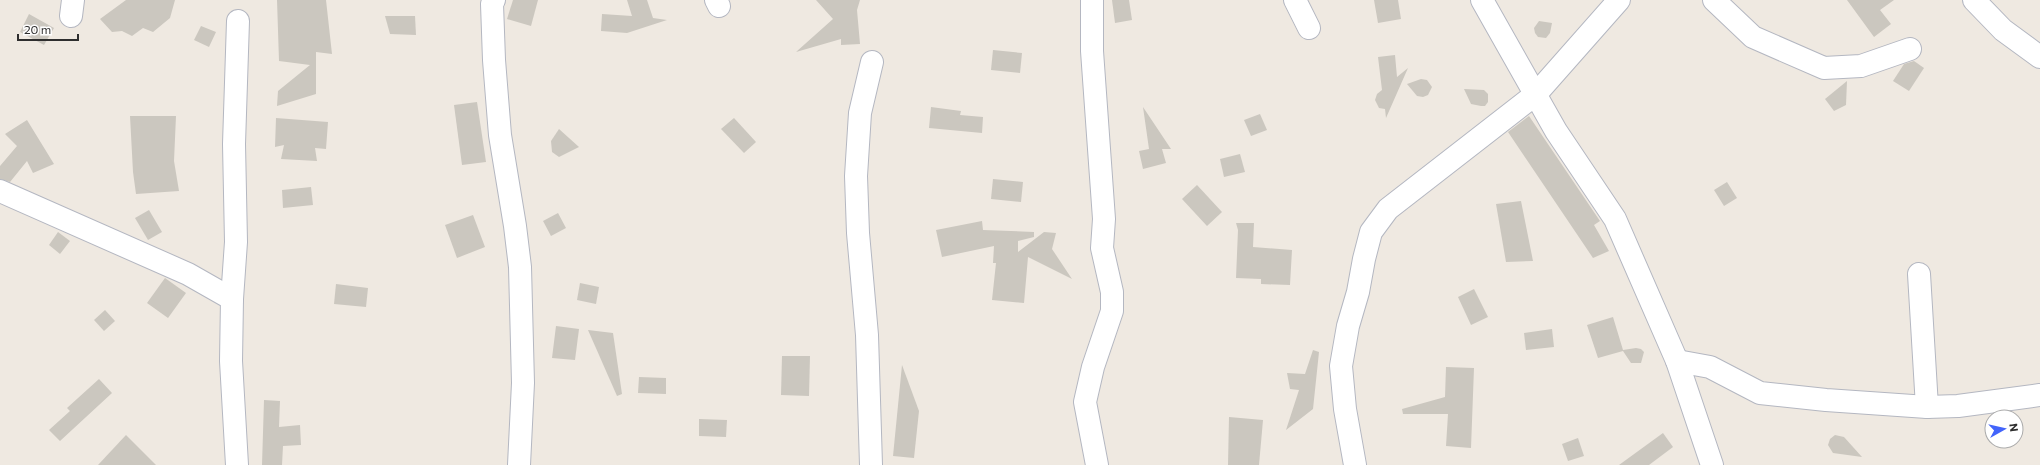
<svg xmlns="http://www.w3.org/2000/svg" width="2040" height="465" viewBox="0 0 2040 465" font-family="Commissioner,sans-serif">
<rect width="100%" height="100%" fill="#efe9e1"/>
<g fill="#cbc7bf">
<path d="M 126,0 L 175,0 L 170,18 L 153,32 L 143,28 L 132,36 L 122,31 L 112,32 L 100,19 Z"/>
<path d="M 277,0 L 326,0 L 332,54 L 316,52 L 316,94 L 277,106 L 278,91 L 310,65 L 279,61 Z"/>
<path d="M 513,0 L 538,0 L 531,26 L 507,19 Z"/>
<path d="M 627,0 L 647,0 L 653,18 L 667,20 L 627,33 L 601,31 L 602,14 L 632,16 Z"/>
<path d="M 816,0 L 860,0 L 857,10 L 860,44 L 841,45 L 841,39 L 796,52 L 833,19 Z"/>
<path d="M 1112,0 L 1129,0 L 1132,20 L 1115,23 Z"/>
<path d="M 1374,0 L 1398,0 L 1401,19 L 1378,23 Z"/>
<path d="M 1847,0 L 1894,0 L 1880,10 L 1891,24 L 1874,37 Z"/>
<path d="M 29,14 L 54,28 L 44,45 L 20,32 Z"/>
<path d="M 385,16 L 415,16 L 416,35 L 390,34 Z"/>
<path d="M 1539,21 L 1552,23 L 1550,33 L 1546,38 L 1538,37 L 1535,33 L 1534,28 Z"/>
<path d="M 201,26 L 216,32 L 209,47 L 194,40 Z"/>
<path d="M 993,50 L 1022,53 L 1020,73 L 991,70 Z"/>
<path d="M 1395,55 L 1397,77 L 1408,68 L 1386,118 L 1385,109 L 1379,108 L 1375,100 L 1377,94 L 1382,90 L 1378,57 Z"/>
<path d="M 1914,61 L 1924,68 L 1909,91 L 1893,81 L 1904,64 Z"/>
<path d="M 1421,79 L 1427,80 L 1432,87 L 1428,95 L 1423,97 L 1417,96 L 1407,84 Z"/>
<path d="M 1847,81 L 1846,105 L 1834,111 L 1825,99 Z"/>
<path d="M 1464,89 L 1484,90 L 1488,94 L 1488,102 L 1485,106 L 1481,106 L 1471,104 Z"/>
<path d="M 477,102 L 486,162 L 462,165 L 454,105 Z"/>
<path d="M 931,107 L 961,111 L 960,115 L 983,117 L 982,133 L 929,128 Z"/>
<path d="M 1143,107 L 1171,149 L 1162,149 L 1166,163 L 1143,169 L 1139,151 L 1149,149 Z"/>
<path d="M 1260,114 L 1267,130 L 1251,136 L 1244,120 Z"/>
<path d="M 130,116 L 176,116 L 174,161 L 179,191 L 136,194 L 133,172 Z"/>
<path d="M 1529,116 L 1600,221 L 1594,225 L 1609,251 L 1593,258 L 1508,132 Z"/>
<path d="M 276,118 L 328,122 L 326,149 L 315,148 L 317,161 L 281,159 L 284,145 L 275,147 Z"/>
<path d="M 734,118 L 756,142 L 744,153 L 721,129 Z"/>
<path d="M 27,120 L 54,164 L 33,173 L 27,161 L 10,182 L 0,179 L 0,166 L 17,146 L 5,134 Z"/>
<path d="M 559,129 L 579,147 L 559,157 L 552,152 L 551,141 Z"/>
<path d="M 1240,154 L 1245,172 L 1224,177 L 1220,159 Z"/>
<path d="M 993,179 L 1023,182 L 1021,202 L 991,199 Z"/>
<path d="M 1727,182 L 1737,198 L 1724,206 L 1714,190 Z"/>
<path d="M 1197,185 L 1222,212 L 1207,226 L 1182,199 Z"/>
<path d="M 311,187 L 313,205 L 283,208 L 282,190 Z"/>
<path d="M 1521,201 L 1533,261 L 1506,262 L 1496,204 Z"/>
<path d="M 149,210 L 162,232 L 148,240 L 135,218 Z"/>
<path d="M 558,213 L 566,228 L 551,236 L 543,221 Z"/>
<path d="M 473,215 L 485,247 L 457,258 L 445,225 Z"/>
<path d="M 982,221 L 983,230 L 1034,232 L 1034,237 L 1018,241 L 1018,252 L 1044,232 L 1056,233 L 1052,249 L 1072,279 L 1028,257 L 1024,303 L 992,300 L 996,263 L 993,263 L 994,246 L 942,257 L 936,230 Z"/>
<path d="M 1236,223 L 1254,223 L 1253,247 L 1292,250 L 1290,285 L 1261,284 L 1261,279 L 1236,278 L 1238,230 Z"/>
<path d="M 58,232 L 70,241 L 60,254 L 49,245 Z"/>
<path d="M 165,278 L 186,293 L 168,318 L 147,303 Z"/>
<path d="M 580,283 L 599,287 L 596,304 L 577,300 Z"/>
<path d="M 336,284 L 368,288 L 366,307 L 334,304 Z"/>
<path d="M 1474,289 L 1488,317 L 1471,325 L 1458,297 Z"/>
<path d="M 105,310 L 115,321 L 104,331 L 94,320 Z"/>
<path d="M 1613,317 L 1623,350 L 1636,348 L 1641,349 L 1644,352 L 1641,363 L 1631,363 L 1623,351 L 1598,358 L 1587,325 Z"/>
<path d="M 556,326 L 579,329 L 575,360 L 552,358 Z"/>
<path d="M 1552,329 L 1554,347 L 1526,350 L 1524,333 Z"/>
<path d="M 588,330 L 613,333 L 622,394 L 617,396 Z"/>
<path d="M 1313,350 L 1319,352 L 1313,409 L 1286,430 L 1299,390 L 1290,389 L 1287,373 L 1305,374 Z"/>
<path d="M 782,356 L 810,356 L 809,396 L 781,395 Z"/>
<path d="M 902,365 L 919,411 L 914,458 L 893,456 Z"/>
<path d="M 1446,367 L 1474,368 L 1471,448 L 1446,446 L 1448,414 L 1403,414 L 1402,409 L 1445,397 Z"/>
<path d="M 639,377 L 666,378 L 666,394 L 638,393 Z"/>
<path d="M 99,379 L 112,393 L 60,441 L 49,430 L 70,411 L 67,408 Z"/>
<path d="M 264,400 L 280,401 L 279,427 L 300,425 L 301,445 L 283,446 L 282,465 L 262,465 Z"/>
<path d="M 1229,417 L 1263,420 L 1259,465 L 1228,465 Z"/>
<path d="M 699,419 L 727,420 L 726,437 L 699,436 Z"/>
<path d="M 1663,433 L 1673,447 L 1649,465 L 1619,465 Z"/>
<path d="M 126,435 L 156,465 L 98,465 Z"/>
<path d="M 1835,435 L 1844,437 L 1862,457 L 1833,453 L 1828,445 L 1830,439 Z"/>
<path d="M 1578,438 L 1584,456 L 1568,461 L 1562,444 Z"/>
</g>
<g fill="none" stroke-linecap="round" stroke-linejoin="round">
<defs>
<g id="street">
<path d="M 494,0 L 492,4 L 494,60 L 500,135 L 515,226 L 520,267 L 523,383 L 519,465"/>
<path d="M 716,0 L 719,6"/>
<path d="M 1092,0 L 1092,51 L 1104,219 L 1102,248 L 1112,292 L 1112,311 L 1093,367 L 1085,402 L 1097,465"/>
<path d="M 1295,0 L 1309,28"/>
<path d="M 1482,0 L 1556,131 L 1615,219 L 1677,361 L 1712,465"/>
<path d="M 1714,0 L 1753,37 L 1824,68 L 1861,66 L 1910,49"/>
<path d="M 1974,0 L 2003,30 L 2040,57"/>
<path d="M 71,16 L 73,0"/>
<path d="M 0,191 L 188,274 L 232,299 L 231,361 L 237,465"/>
<path d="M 1919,274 L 1927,407"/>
<path d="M 232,299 L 236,242 L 234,144 L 238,21"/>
<path d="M 1677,361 L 1710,367 L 1760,393 L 1826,400 L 1927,407 L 1958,406 L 2040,395"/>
<path d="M 871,465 L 867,335 L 858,233 L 856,176 L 860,113 L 872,62"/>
<path d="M 1355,465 L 1345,409 L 1341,366 L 1348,326 L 1358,292 L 1364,259 L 1371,232 L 1388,209 L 1536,94 L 1619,0"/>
</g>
</defs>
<use href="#street" stroke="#b4b7c1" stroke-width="24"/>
<use href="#street" stroke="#fff" stroke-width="22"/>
</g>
<g transform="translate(2004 429) rotate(82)"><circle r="19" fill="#ffffff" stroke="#ababab"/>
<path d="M0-3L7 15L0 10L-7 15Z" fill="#4264fb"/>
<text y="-6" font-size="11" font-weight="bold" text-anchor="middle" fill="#2e2e2e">N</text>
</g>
<path d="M18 34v6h60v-6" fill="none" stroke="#2e2e2e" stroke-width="2"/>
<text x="24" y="34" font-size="12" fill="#2e2e2e" stroke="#ffffff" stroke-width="3" paint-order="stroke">20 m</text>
</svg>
